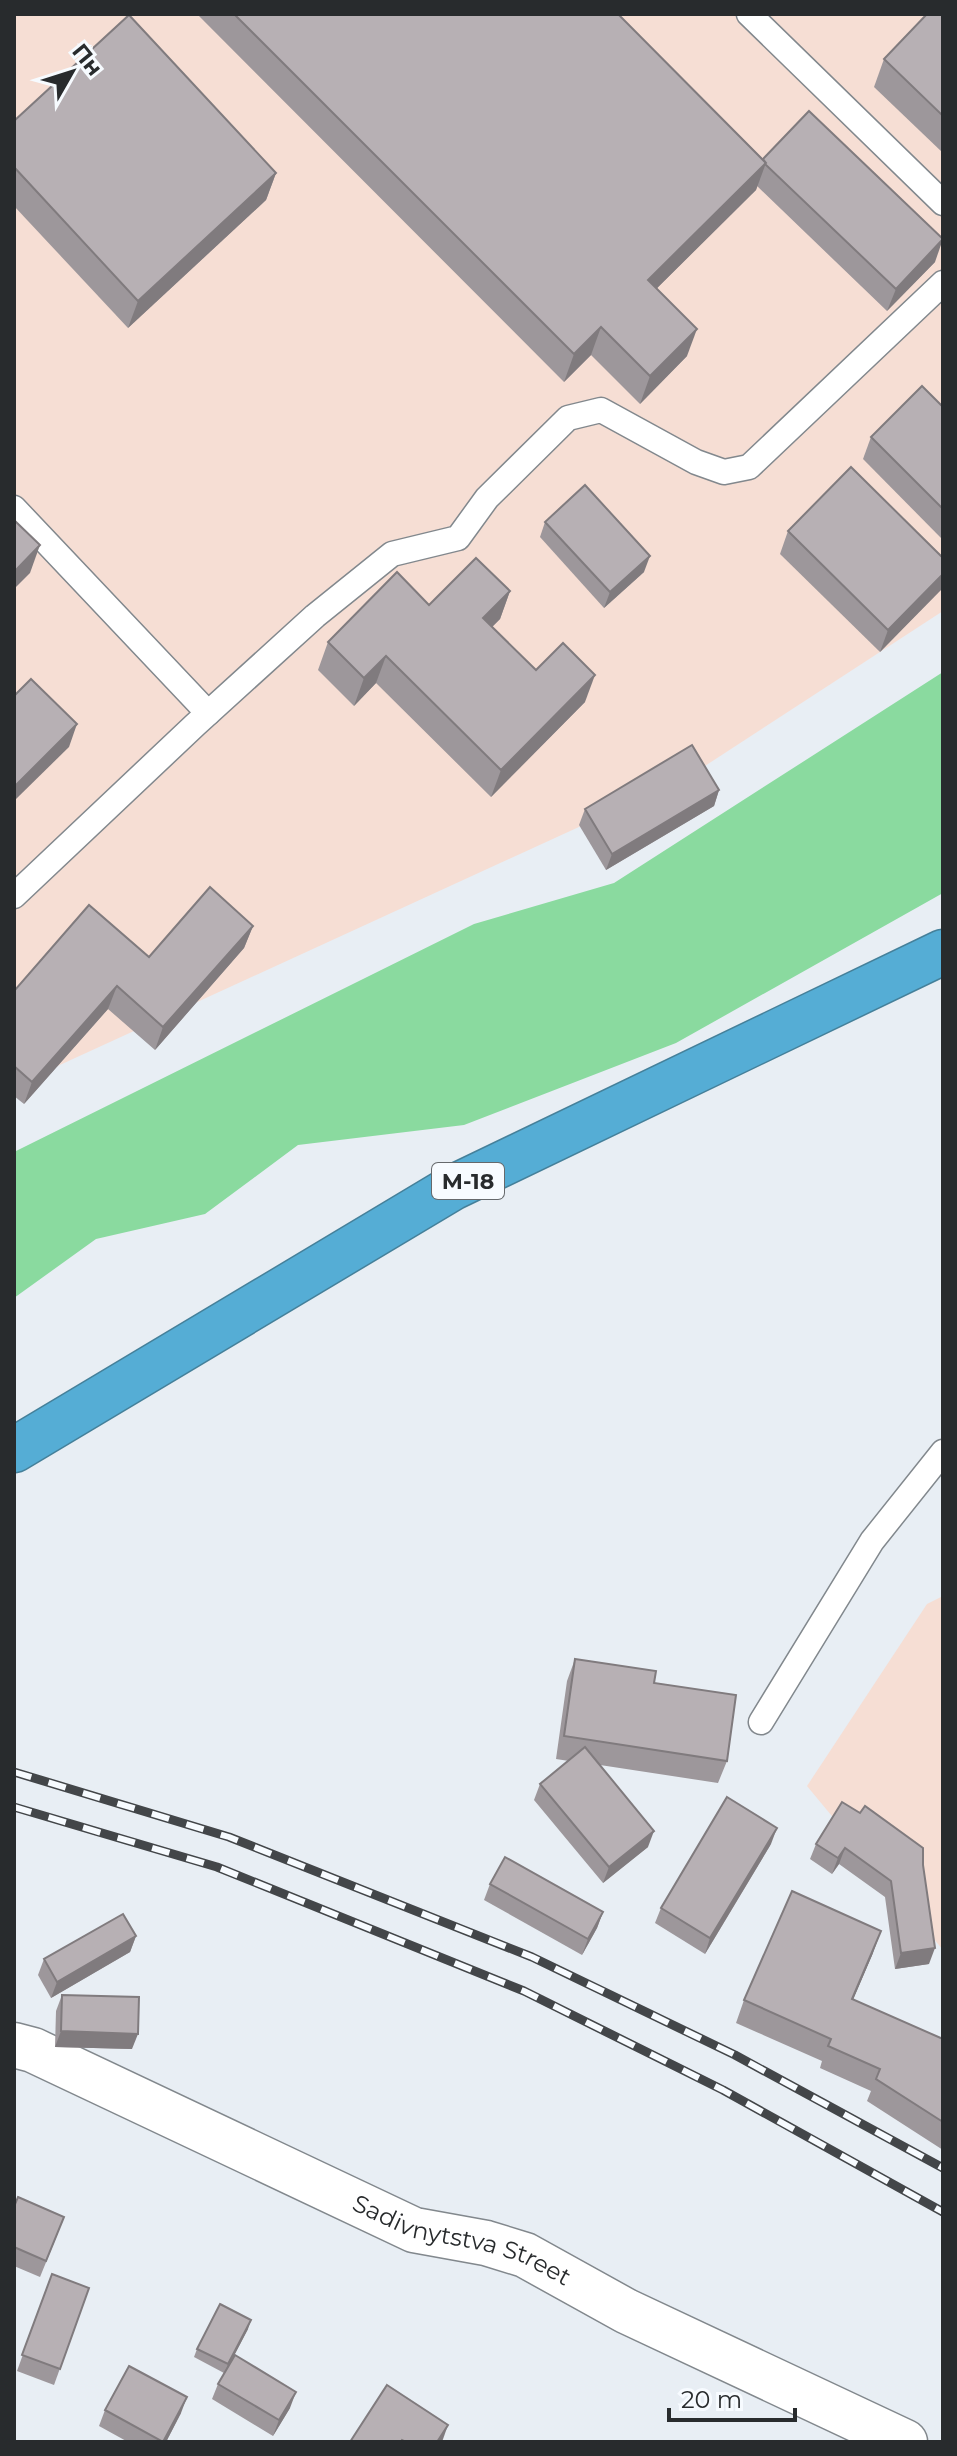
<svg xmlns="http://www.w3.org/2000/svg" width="957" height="2456" viewBox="0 0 957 2456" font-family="Montserrat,sans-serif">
<rect width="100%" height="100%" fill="#e8eef4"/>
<g fill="#f6ded4">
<path d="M 14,14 L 943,14 L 943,611 L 688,777 L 14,1086 Z"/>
<path d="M 943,1596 L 943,1950 L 807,1786 L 927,1604 Z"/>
</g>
<path fill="#8ada9f" d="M 943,672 L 943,893 L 676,1043 L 464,1125 L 298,1145 L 205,1214 L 96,1239 L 14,1298 L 14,1152 L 474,924 L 614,883 Z"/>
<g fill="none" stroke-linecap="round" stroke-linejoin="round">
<defs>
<g id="lane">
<path d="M 749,14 L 943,203"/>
<path d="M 14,508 L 208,713"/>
<path d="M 14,896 L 195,725 L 315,616 L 392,554 L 458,538 L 487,498 L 568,418 L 601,410 L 696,462 L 724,472 L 749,467 L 943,283"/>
<path d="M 761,1722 L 872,1541 L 943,1452"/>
</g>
<g id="street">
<path id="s1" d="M 14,2045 L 33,2050 L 414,2230 L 486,2243 L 525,2255 L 626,2311 L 905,2442"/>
</g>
<path id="highway" d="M 14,1450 L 452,1188 L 943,952"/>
</defs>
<use href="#lane" stroke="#82888d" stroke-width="27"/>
<use href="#street" stroke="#82888d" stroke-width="47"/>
<use href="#highway" stroke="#45809a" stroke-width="47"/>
<use href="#lane" stroke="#fff" stroke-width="24"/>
<use href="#street" stroke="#fff" stroke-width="44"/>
<use href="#highway" stroke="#55add5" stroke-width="44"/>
<defs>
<g id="rail">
<path d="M 14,1772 L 229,1837 L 532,1957 L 735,2055 L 943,2168"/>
<path d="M 14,1807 L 217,1867 L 524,1991 L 723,2090 L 943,2212"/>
</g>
</defs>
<use href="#rail" stroke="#434649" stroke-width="9"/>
<use href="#rail" stroke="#f7fbff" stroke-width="6" stroke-dasharray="18" stroke-linecap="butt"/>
</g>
<g fill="#9d979b">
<path d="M 197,14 L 618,14 L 763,159 L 935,262 L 887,311 L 757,186 L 756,190 L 657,288 L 687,356 L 640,404 L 591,355 L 564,382 Z"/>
<path d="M 943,14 L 943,153 L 874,87 L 884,59 Z"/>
<path d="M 14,121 L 276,173 L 266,200 L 128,328 L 14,206 Z"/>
<path d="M 943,407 L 943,540 L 863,459 L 871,437 Z"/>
<path d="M 545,522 L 644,572 L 604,608 L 540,537 Z"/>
<path d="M 788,531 L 943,558 L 943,587 L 880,652 L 780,554 Z"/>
<path d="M 510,591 L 500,619 L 492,627 L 536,670 L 585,702 L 491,797 L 376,683 L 354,706 L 318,670 L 328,642 L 429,605 Z"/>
<path d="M 719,790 L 714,806 L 606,870 L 579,825 L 585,809 Z"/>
<path d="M 253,926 L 244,948 L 155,1050 L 108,1009 L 24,1104 L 14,1096 L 14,991 L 149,957 Z"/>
<path d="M 575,1659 L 654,1683 L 727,1761 L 718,1783 L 600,1765 L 648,1847 L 603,1883 L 534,1800 L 540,1784 L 569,1761 L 556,1759 L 567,1681 Z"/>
<path d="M 842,1802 L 923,1865 L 929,1964 L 895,1969 L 885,1897 L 839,1864 L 832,1874 L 810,1859 L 816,1844 Z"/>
<path d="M 771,1844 L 705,1954 L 655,1923 L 661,1908 Z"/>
<path d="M 490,1884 L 603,1912 L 597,1928 L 582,1955 L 484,1900 Z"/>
<path d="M 136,1936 L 130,1952 L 51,1998 L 38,1975 L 44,1959 Z"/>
<path d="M 873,1953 L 853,1999 L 943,2039 L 943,2150 L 867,2101 L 871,2091 L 820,2068 L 822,2061 L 736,2023 L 744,2000 Z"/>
<path d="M 62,1995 L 132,2049 L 55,2047 L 56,2011 Z"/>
<path d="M 14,2207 L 58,2233 L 40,2277 L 14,2266 Z"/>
<path d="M 52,2274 L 89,2288 L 54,2385 L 17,2371 Z"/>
<path d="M 248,2329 L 228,2367 L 290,2408 L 273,2436 L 212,2399 L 218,2384 L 224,2373 L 194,2357 L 197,2349 Z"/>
<path d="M 105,2410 L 181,2413 L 166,2442 L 128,2442 L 99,2426 Z"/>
</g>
<g fill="#807b7e">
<path d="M 766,163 L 756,190 L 638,307 L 648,280 Z"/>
<path d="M 276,173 L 266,200 L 128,328 L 138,301 Z"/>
<path d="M 943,239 L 935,262 L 887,311 L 896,289 Z"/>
<path d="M 601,327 L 591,355 L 564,382 L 574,354 Z"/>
<path d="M 697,329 L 687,356 L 640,404 L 650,376 Z"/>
<path d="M 40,545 L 30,573 L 14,589 L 14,572 Z"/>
<path d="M 650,556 L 644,572 L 604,608 L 610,592 Z"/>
<path d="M 943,574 L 943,588 L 880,652 L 888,630 Z"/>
<path d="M 510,591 L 500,619 L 473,646 L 483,618 Z"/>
<path d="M 386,656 L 376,683 L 354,706 L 364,678 Z"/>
<path d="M 595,675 L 585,702 L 491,797 L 501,770 Z"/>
<path d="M 77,724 L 69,747 L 14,801 L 14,787 Z"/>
<path d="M 719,790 L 714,806 L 606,870 L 612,854 Z"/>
<path d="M 253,926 L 244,948 L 155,1050 L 163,1027 Z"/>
<path d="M 117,986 L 108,1009 L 24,1104 L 32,1082 Z"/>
<path d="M 777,1828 L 771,1844 L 705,1954 L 710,1938 Z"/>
<path d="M 654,1831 L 648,1847 L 603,1883 L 609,1867 Z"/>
<path d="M 845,1848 L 839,1864 L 832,1874 L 838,1858 Z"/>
<path d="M 603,1912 L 597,1928 L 582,1955 L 588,1939 Z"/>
<path d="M 881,1931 L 873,1953 L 844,2021 L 852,1999 Z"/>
<path d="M 136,1936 L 130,1952 L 51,1998 L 57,1982 Z"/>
<path d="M 935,1948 L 929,1964 L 895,1969 L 901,1953 Z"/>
<path d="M 61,2031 L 138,2034 L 132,2049 L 55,2047 Z"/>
<path d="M 251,2320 L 248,2329 L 225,2373 L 228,2364 Z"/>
<path d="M 296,2392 L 290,2408 L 273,2436 L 279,2420 Z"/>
<path d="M 187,2397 L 181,2413 L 166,2442 L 163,2442 Z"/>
<path d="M 448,2425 L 442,2442 L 437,2442 Z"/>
</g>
<g fill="#b7b0b4" stroke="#807b7e" stroke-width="2">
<path d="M 234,14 L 618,14 L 766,163 L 648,280 L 697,329 L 650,376 L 601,327 L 574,354 Z"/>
<path d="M 927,14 L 943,14 L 943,116 L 884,59 Z"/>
<path d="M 129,15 L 276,173 L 138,301 L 14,167 L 14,121 Z"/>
<path d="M 809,111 L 943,239 L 896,289 L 765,164 L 766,163 L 763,159 Z"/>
<path d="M 922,386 L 943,407 L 943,509 L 871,437 Z"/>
<path d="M 851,467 L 943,558 L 943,574 L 888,630 L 788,531 Z"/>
<path d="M 585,485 L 650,556 L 610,592 L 545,522 Z"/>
<path d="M 14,520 L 40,545 L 14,572 Z"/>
<path d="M 476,558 L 510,591 L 483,618 L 536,670 L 563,643 L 595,675 L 501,770 L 386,656 L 364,678 L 328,642 L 397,572 L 429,605 Z"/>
<path d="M 31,679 L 77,724 L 14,787 L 14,696 Z"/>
<path d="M 692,745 L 719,790 L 612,854 L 585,809 Z"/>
<path d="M 210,887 L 253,926 L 163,1027 L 117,986 L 32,1082 L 14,1066 L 14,991 L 89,905 L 149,957 Z"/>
<path d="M 575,1659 L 656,1671 L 654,1683 L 736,1695 L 727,1761 L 564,1736 Z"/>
<path d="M 585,1747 L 654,1831 L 609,1867 L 540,1784 Z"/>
<path d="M 727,1797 L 777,1828 L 710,1938 L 661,1908 Z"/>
<path d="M 842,1802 L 860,1813 L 865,1806 L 923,1848 L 923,1865 L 935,1948 L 901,1953 L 891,1881 L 845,1848 L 838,1858 L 816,1844 Z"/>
<path d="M 505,1857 L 603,1912 L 588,1939 L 490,1884 Z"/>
<path d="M 792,1891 L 881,1931 L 852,1999 L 943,2039 L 943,2122 L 876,2079 L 880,2069 L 828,2046 L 831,2039 L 744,2000 Z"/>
<path d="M 123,1914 L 136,1936 L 57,1982 L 44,1959 Z"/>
<path d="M 62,1995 L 139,1997 L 138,2034 L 61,2031 Z"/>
<path d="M 18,2197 L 64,2217 L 46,2261 L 14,2247 L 14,2207 Z"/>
<path d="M 52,2274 L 89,2288 L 60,2369 L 22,2355 Z"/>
<path d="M 220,2304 L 251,2320 L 228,2364 L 197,2349 Z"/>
<path d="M 235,2355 L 296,2392 L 279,2420 L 218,2384 Z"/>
<path d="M 129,2366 L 187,2397 L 163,2442 L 105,2410 Z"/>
<path d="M 387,2385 L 448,2425 L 437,2442 L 406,2442 L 402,2440 L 401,2442 L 350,2442 Z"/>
</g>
<g text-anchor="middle" stroke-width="6" stroke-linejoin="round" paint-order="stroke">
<rect fill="#f7fbff" stroke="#66696c" stroke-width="2" x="432" y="1163" width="72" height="36" rx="6"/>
<g font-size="22" font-weight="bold" fill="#282b2d">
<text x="468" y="1189">М-18</text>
</g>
<g font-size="24" fill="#282b2d" stroke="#f7fbff">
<text dy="8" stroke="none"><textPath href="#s1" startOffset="490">Sadivnytstva Street</textPath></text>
</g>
</g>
<rect width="957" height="2456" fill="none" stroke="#282b2d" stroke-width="32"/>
<g transform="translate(72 72) rotate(51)" stroke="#f7fbff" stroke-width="6" paint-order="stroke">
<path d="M0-6L14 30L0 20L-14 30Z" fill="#282b2d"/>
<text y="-12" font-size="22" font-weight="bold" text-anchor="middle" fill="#282b2d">Пн</text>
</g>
<path d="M669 2408v12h126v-12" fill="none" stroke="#282b2d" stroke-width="4"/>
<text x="681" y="2408" font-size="24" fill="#282b2d" stroke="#f7fbff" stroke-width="6" paint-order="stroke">20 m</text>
</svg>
